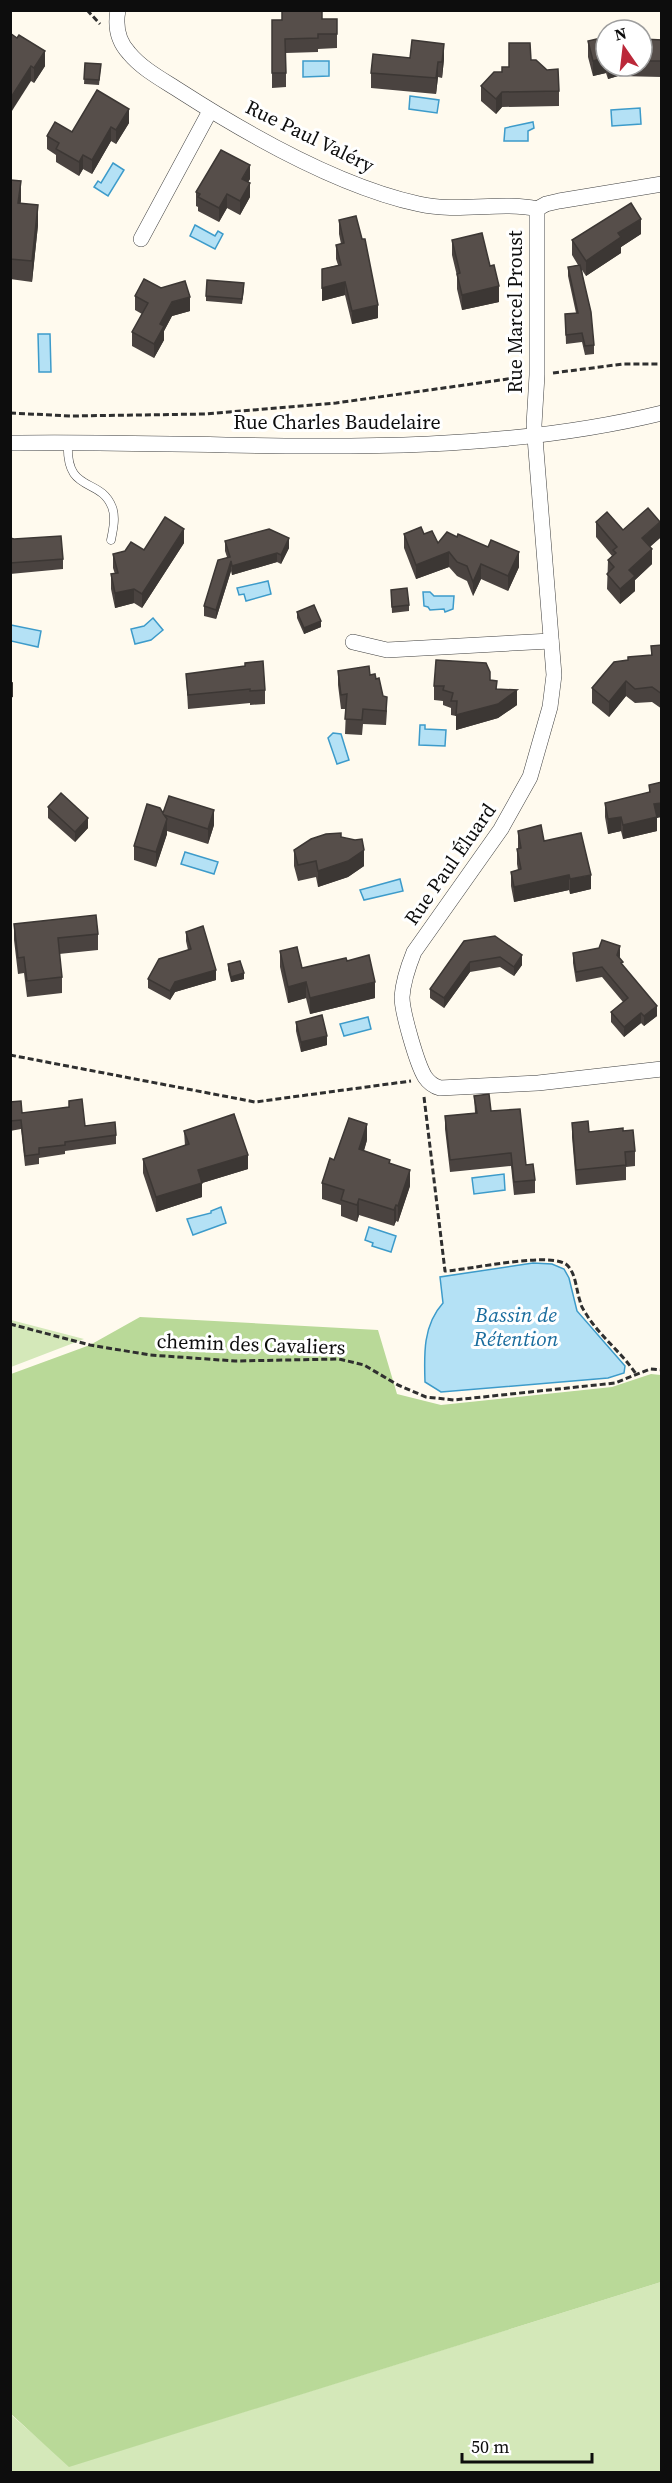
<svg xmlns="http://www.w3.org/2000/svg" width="672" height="2483" viewBox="0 0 672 2483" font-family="'Source Serif 4',serif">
<rect width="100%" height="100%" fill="#fffaee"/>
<g fill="#d4e8b9">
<path d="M 10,1320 L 11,1320 L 84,1339 L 11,1367 Z"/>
<path d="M 661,2282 L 661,2472 L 11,2472 L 10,2414 L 70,2466 Z"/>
</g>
<path fill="#b9d998" d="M 140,1317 L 378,1330 L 397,1394 L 441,1405 L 612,1387 L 651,1374 L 661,1375 L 661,2282 L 69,2467 L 11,2414 L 11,1374 L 90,1345 Z"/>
<g fill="#b4e1f5" stroke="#3d9bca" stroke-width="1.5">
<path d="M 329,61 L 329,76 L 303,77 L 303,61 Z"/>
<path d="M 410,96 L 439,100 L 437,113 L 409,109 Z"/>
<path d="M 640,108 L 641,124 L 612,126 L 611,110 Z"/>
<path d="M 533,122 L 534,128 L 528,131 L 528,141 L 504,141 L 505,128 Z"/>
<path d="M 113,163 L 124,170 L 108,196 L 94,187 L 98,181 L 101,183 Z"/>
<path d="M 195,225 L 215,236 L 218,231 L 223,234 L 215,249 L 190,236 Z"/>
<path d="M 38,334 L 50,334 L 51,372 L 39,372 Z"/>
<path d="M 268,581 L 271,594 L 246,601 L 244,594 L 239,595 L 237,588 Z"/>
<path d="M 423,592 L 430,592 L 434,596 L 454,596 L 453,609 L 445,612 L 444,609 L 430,610 L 428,607 L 424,606 Z"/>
<path d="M 153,618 L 163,630 L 151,640 L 135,644 L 131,629 L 144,626 Z"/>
<path d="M 11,625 L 41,631 L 38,647 L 11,641 Z"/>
<path d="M 420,725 L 425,725 L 425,729 L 446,730 L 445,746 L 419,745 Z"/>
<path d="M 333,733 L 341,734 L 349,760 L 337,764 L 328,738 Z"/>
<path d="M 185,852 L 218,862 L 214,874 L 181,864 Z"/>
<path d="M 400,879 L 403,891 L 364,900 L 360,890 Z"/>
<path d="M 368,1017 L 371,1029 L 344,1036 L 340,1024 Z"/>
<path d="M 504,1174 L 505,1190 L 474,1194 L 472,1178 Z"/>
<path d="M 221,1207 L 226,1223 L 193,1235 L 187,1219 L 211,1213 L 211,1211 Z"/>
<path d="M 369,1227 L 396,1236 L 391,1252 L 372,1246 L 373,1243 L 365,1240 Z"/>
<path d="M 533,1263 L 552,1264 L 564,1269 L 569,1278 L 577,1311 L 625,1366 L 624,1373 L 608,1378 L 441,1392 L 425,1382 C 424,1354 423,1325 443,1303 L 440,1277 Z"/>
</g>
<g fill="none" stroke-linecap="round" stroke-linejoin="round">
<defs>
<path id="service" d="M 68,442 C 65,495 100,476 112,507 C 116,517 113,530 111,540"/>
<g id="minor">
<path d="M 118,10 C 115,26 118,41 129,53 C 142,69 163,80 180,91 C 247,134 341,187 419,204 C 459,213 500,201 537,209"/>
<path d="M 662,184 L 559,201 L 546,204 L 537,209 L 537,375 L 534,425 L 554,675 L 550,707 L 530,777 L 501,829 L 414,952 C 408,967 403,981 402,997 C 402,1012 417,1064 425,1077 C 429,1083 433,1086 440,1088 L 538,1083 L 662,1069"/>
<path d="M 141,239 L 210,111"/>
<path d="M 10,443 C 227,439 449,465 662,413"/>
<path d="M 353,642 L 387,650 L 551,641"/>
</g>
</defs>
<use href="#service" stroke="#404040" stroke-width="9"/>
<use href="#minor" stroke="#404040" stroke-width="16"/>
<g stroke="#2f2f2f" stroke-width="3" stroke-dasharray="6 3" stroke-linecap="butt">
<path d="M 87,10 L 100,24"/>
<path d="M 553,373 L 623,364 L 662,364"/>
<path d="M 10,413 L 71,416 L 205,414 L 336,403 L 522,377"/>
<path d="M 10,1055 L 255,1102 L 411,1081"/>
<path d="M 424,1097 L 445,1271 C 469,1270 555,1250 568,1266 C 576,1275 576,1289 580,1301 C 581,1307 585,1312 588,1317 C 602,1338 622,1353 636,1374"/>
<path d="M 10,1324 L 90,1345 L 150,1355 L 235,1361 L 339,1359 L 364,1365 L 398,1385 L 426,1397 L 454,1400 L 615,1383 L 650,1369 L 662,1370"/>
</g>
<use href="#service" stroke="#fff" stroke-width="8"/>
<use href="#minor" stroke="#fff" stroke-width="15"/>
</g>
<g fill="#4a4340">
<path d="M 337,19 L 337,48 L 318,49 L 318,52 L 286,53 L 286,87 L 272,88 L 272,20 Z"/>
<path d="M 10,33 L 45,66 L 34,83 L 31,81 Z"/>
<path d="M 642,39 L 662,40 L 662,77 L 618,76 L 608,79 L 606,73 L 593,76 L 588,57 L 588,41 L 606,66 L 642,66 Z"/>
<path d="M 410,58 L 444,59 L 442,78 L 438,77 L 436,94 L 371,88 L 371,73 Z"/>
<path d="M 531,60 L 559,91 L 559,106 L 502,107 L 496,114 L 481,101 L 481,86 L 509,67 Z"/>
<path d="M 85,63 L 101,64 L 99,85 L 84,84 Z"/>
<path d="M 129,123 L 116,144 L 111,141 L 92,174 L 83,169 L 79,176 L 56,162 L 56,155 L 47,149 L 47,136 Z"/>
<path d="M 250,179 L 248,182 L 250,197 L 240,215 L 227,208 L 219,222 L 198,211 L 198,207 L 196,206 L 196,192 Z"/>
<path d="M 10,180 L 20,203 L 38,225 L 32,282 L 10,279 Z"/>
<path d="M 339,220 L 378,318 L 352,324 L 345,295 L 322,301 L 322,269 L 338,265 L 336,259 L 336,245 L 341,244 L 339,234 Z"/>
<path d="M 641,234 L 621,247 L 621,253 L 586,276 L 582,270 L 594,345 L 594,354 L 585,355 L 582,342 L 566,344 L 565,314 L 576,313 L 568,276 L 568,267 L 578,265 L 572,255 L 572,240 Z"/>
<path d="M 452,240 L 490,266 L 499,302 L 462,310 L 457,289 L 457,276 L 452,255 Z"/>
<path d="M 244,289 L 242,304 L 206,301 L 206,296 Z"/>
<path d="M 135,296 L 190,311 L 172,316 L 164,331 L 164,340 L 154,358 L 132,346 L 132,332 L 142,314 L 135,310 Z"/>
<path d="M 596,522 L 623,530 L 660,538 L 650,547 L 652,564 L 635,580 L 635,591 L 620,604 L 607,589 L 608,560 L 612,556 L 596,537 Z"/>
<path d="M 404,534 L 424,534 L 438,543 L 519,567 L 508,591 L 481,579 L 473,596 L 467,581 L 457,576 L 449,567 L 416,579 L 404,548 Z"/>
<path d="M 10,538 L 63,559 L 63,569 L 10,574 Z"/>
<path d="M 225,541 L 289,548 L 281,564 L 277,562 L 232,575 L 231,571 L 216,619 L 204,616 L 204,606 L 227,557 L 225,551 Z"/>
<path d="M 184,543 L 142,608 L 134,603 L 115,608 L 111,589 L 111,574 L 115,574 L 113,568 L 113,554 L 144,550 Z"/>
<path d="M 391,590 L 409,605 L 409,611 L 392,613 Z"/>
<path d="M 297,612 L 321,627 L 304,634 L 297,618 Z"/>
<path d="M 662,645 L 662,709 L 652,702 L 635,703 L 626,696 L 609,717 L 592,703 L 592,688 L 628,660 L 651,655 L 651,646 Z"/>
<path d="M 338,671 L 370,675 L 376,679 L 387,711 L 386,725 L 363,724 L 362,735 L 345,734 L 346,709 L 341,709 L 338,685 Z"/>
<path d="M 186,674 L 265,690 L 265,704 L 250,705 L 250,703 L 188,709 Z"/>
<path d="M 490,680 L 497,689 L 517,705 L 498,718 L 456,730 L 456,716 L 451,715 L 451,708 L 443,705 L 443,701 L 434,700 L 434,686 Z"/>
<path d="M 649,785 L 657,818 L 657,831 L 623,839 L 621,831 L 608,834 L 605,817 L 605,803 L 649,793 Z"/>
<path d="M 48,807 L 88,828 L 75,842 L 48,818 Z"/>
<path d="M 163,813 L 214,825 L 208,844 L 167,831 L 167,834 L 156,867 L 134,860 L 134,846 Z"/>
<path d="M 518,831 L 544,841 L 591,889 L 570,894 L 569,890 L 514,902 L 511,886 L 511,872 L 518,870 L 517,864 L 517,849 L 518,849 Z"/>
<path d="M 341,837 L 364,866 L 348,877 L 318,887 L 316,877 L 298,881 L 294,866 L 294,850 Z"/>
<path d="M 14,924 L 98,934 L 98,950 L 59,954 L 62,977 L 62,993 L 27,997 L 24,973 L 18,974 L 14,940 Z"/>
<path d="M 186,932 L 216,980 L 175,992 L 170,1000 L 148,988 L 148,979 L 188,950 L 186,941 Z"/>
<path d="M 464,941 L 522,965 L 514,976 L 500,967 L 470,972 L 444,1008 L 430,998 L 430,989 Z"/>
<path d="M 280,951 L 302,968 L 347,961 L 375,998 L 310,1014 L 306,998 L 288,1003 L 280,967 Z"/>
<path d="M 573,953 L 620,956 L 619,958 L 623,966 L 657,1016 L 644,1026 L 641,1023 L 624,1037 L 611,1022 L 611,1012 L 623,1002 L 602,977 L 576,982 L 573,963 Z"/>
<path d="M 228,964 L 244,979 L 231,982 L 228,970 Z"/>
<path d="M 296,1022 L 327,1045 L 301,1052 L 296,1031 Z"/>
<path d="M 474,1096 L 491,1111 L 526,1165 L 535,1180 L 535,1193 L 514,1195 L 511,1166 L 450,1172 L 445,1129 L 445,1116 L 475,1113 Z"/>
<path d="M 69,1101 L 85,1126 L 116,1135 L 116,1144 L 65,1151 L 65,1154 L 39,1158 L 39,1164 L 25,1166 L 21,1129 L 10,1131 L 10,1102 L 22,1113 L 69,1107 Z"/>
<path d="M 572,1123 L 589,1132 L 623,1131 L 635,1151 L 635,1166 L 626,1167 L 626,1180 L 576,1185 L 572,1137 Z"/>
<path d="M 184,1131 L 248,1169 L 202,1183 L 202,1197 L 156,1212 L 143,1173 L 143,1159 L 185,1146 Z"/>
<path d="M 367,1140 L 364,1151 L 390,1163 L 410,1186 L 398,1222 L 396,1221 L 394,1226 L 359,1215 L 357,1222 L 341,1216 L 341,1205 L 322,1199 L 322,1183 L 334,1160 Z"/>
</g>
<g fill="#3c3734">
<path d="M 444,44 L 444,59 L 442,78 L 442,62 Z"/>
<path d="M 45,51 L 45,66 L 34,83 L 34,68 Z"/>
<path d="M 606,57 L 606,73 L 593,76 L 593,61 Z"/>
<path d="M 438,62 L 438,77 L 436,94 L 436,78 Z"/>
<path d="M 31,66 L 31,81 L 10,114 L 10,99 Z"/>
<path d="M 608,66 L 618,66 L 618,76 L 608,79 Z"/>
<path d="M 502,92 L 502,107 L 496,114 L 496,99 Z"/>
<path d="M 129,109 L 129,123 L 116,144 L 116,130 Z"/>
<path d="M 111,127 L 111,141 L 92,174 L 92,160 Z"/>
<path d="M 83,155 L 83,169 L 79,176 L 79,162 Z"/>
<path d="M 250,165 L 250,179 L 242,193 L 242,179 Z"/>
<path d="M 21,181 L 21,201 L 18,223 L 18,203 Z"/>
<path d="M 250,183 L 250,197 L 240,215 L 240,201 Z"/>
<path d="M 227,194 L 227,208 L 219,222 L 219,208 Z"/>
<path d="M 38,205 L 38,225 L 32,282 L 32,261 Z"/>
<path d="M 641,219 L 641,234 L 621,247 L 621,253 L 586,276 L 586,261 L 618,233 Z"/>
<path d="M 345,282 L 345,295 L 322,301 L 322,288 Z"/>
<path d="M 499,286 L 499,302 L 462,310 L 462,295 Z"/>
<path d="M 190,297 L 190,311 L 172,316 L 164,331 L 164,340 L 154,358 L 154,344 L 160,324 L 172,302 Z"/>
<path d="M 378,305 L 378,318 L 352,324 L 352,311 Z"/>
<path d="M 660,522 L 660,538 L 642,553 L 642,538 Z"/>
<path d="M 184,529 L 184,543 L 142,608 L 142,594 Z"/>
<path d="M 289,538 L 289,548 L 281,564 L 281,555 Z"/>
<path d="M 652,549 L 652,564 L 635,580 L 635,591 L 620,604 L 620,589 L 629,570 Z"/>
<path d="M 449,552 L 449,567 L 416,579 L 416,565 Z"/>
<path d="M 519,552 L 519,567 L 508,591 L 508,576 Z"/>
<path d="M 277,553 L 277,562 L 232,575 L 232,566 Z"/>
<path d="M 231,561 L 231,571 L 216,619 L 216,610 Z"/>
<path d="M 481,564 L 481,579 L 473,596 L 473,582 Z"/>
<path d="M 134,589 L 134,603 L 115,608 L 115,593 Z"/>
<path d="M 321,621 L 321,627 L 304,634 L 304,628 Z"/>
<path d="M 626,681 L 626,696 L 609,717 L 609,702 Z"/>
<path d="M 13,682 L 13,697 L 10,698 L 10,683 Z"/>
<path d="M 517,690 L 517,705 L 498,718 L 456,730 L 456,715 Z"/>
<path d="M 662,803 L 662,817 L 657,818 L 657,831 L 623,839 L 623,825 L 654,804 Z"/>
<path d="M 214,810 L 214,825 L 208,844 L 208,829 Z"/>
<path d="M 621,817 L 621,831 L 608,834 L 608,819 Z"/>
<path d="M 88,818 L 88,828 L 75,842 L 75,832 Z"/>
<path d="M 167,819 L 167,834 L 156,867 L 156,852 Z"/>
<path d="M 364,850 L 364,866 L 348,877 L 318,887 L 318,871 Z"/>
<path d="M 569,875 L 569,890 L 514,902 L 514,887 Z"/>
<path d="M 591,875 L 591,889 L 570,894 L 570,879 Z"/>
<path d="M 620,946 L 620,956 L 617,965 L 617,955 Z"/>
<path d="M 522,955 L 522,965 L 514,976 L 514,967 Z"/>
<path d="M 470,962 L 470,972 L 444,1008 L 444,998 Z"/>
<path d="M 216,970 L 216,980 L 175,992 L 170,1000 L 170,991 L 175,982 Z"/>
<path d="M 244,973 L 244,979 L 231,982 L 231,977 Z"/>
<path d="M 306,982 L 306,998 L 288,1003 L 288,987 Z"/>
<path d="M 375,982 L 375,998 L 310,1014 L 310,998 Z"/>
<path d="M 657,1006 L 657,1016 L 644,1026 L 644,1016 Z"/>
<path d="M 641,1013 L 641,1023 L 624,1037 L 624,1027 Z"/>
<path d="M 327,1036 L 327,1045 L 301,1052 L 301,1042 Z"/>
<path d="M 367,1124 L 367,1140 L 359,1165 L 359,1149 Z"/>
<path d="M 248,1155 L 248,1169 L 202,1183 L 202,1197 L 156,1212 L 156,1197 L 198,1170 Z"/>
<path d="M 410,1170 L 410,1186 L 398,1222 L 398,1206 Z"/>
<path d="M 359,1199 L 359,1215 L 357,1222 L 357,1205 Z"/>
<path d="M 396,1205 L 396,1221 L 394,1226 L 394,1210 Z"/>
</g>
<g fill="#564e4a" stroke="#3c3734" stroke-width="1.5">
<path d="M 282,10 L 322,10 L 322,19 L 337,19 L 337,34 L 318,34 L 318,38 L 285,39 L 286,73 L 272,73 L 272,20 L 282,20 Z"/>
<path d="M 10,33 L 17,38 L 19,35 L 45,51 L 34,68 L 31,66 L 10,99 Z"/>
<path d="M 601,38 L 606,38 L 606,57 L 593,61 L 588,41 Z"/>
<path d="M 642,39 L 662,40 L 662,61 L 642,61 Z"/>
<path d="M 412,40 L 444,44 L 442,62 L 438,62 L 436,78 L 371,73 L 373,54 L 410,58 Z"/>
<path d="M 509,43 L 530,43 L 531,60 L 536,60 L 547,70 L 558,69 L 559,91 L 502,92 L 496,99 L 481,86 L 494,72 L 502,72 L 502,67 L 509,67 Z"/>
<path d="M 85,63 L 101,64 L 99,80 L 84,79 Z"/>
<path d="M 97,90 L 129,109 L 116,130 L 111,127 L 92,160 L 83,155 L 79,162 L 56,149 L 59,143 L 47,136 L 55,122 L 72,132 Z"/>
<path d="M 221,150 L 250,165 L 242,179 L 250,183 L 240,201 L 227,194 L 219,208 L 198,197 L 200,194 L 196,192 Z"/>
<path d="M 10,180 L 21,181 L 18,203 L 38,205 L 32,261 L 10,259 Z"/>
<path d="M 631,203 L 641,219 L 618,233 L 621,237 L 586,261 L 572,240 Z"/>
<path d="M 356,216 L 362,239 L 365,239 L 378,305 L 352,311 L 345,282 L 322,288 L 322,269 L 341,265 L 336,245 L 344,243 L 339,220 Z"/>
<path d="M 482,233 L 490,266 L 494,265 L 499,286 L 462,295 L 457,274 L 460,273 L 452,240 Z"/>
<path d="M 580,265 L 591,312 L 594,345 L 585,346 L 582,333 L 566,335 L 565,314 L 578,313 L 568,267 Z"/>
<path d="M 144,279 L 161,288 L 185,281 L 190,297 L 172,302 L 160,324 L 164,326 L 154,344 L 132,332 L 148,303 L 135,296 Z"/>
<path d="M 207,280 L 244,283 L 242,299 L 206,296 Z"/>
<path d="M 648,508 L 660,522 L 642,538 L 652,549 L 629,570 L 635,576 L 620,589 L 607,574 L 614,567 L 608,560 L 616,553 L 613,550 L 617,547 L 596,522 L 607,512 L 623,530 Z"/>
<path d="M 165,517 L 184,529 L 142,594 L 134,589 L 115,593 L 111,574 L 118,573 L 113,554 L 125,551 L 131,542 L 144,550 Z"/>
<path d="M 421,527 L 424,534 L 432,531 L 438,543 L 447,532 L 457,537 L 458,534 L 488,547 L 491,540 L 519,552 L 508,576 L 481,564 L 473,582 L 467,566 L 457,562 L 449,552 L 416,565 L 404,534 Z"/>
<path d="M 269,529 L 289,538 L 281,555 L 277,553 L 232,566 L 231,561 L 216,610 L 204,606 L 218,560 L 230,557 L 225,541 Z"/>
<path d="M 61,536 L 63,559 L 10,563 L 10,538 L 14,539 Z"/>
<path d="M 407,588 L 409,605 L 392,607 L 391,590 Z"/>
<path d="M 314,605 L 321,621 L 304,628 L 297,612 Z"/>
<path d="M 662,645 L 662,694 L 652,687 L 635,689 L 626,681 L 609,702 L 592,688 L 614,662 L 628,660 L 628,657 L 652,655 L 651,646 Z"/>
<path d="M 436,660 L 486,663 L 490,672 L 490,680 L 497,681 L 496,689 L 517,690 L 498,704 L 456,715 L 457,701 L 451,701 L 453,693 L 443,690 L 444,686 L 434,686 Z"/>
<path d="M 263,661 L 265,690 L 250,691 L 250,689 L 188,695 L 186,674 L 245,666 L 245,663 Z"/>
<path d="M 369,666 L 370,675 L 375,674 L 376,679 L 379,678 L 383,696 L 387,697 L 386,711 L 363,709 L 362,720 L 345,719 L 347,694 L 341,695 L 338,671 Z"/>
<path d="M 662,782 L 662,803 L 654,804 L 657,817 L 623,825 L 621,817 L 608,819 L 605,803 L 650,792 L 649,785 Z"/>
<path d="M 61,793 L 88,818 L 75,832 L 48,807 Z"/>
<path d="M 169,796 L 214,810 L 208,829 L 164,815 L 167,819 L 156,852 L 134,846 L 147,804 L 160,808 L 163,813 Z"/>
<path d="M 541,825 L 544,841 L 581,833 L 591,875 L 570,879 L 569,875 L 514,887 L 511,872 L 521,869 L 517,849 L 521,848 L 518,831 Z"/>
<path d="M 341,833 L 341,837 L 355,840 L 362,839 L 364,850 L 348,861 L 318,871 L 316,861 L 298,865 L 294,850 L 311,839 L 326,834 Z"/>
<path d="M 96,915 L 98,934 L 58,938 L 62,977 L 27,981 L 24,957 L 18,958 L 14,924 Z"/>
<path d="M 203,926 L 216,970 L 175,982 L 170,991 L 148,979 L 159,959 L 191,949 L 186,932 Z"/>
<path d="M 495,936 L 522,955 L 514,967 L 500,957 L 470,962 L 444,998 L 430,989 L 464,941 Z"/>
<path d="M 602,940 L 620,946 L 617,955 L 623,962 L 621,963 L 657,1006 L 644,1016 L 641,1013 L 624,1027 L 611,1012 L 628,998 L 602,967 L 576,972 L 573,953 L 599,948 Z"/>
<path d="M 297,947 L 302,968 L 346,958 L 347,961 L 369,955 L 375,982 L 310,998 L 306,982 L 288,987 L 280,951 Z"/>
<path d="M 240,961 L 244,973 L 231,977 L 228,964 Z"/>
<path d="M 322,1015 L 327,1036 L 301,1042 L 296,1022 Z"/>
<path d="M 489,1094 L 491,1111 L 520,1109 L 526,1165 L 533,1164 L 535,1180 L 514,1182 L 511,1153 L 450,1160 L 445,1116 L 477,1113 L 474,1096 Z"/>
<path d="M 82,1099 L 85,1126 L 115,1122 L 116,1135 L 65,1142 L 65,1145 L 39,1148 L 39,1154 L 25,1156 L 21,1120 L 10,1121 L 10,1102 L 21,1101 L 22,1113 L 69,1107 L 69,1101 Z"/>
<path d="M 234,1114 L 248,1155 L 198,1170 L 202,1183 L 156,1197 L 143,1159 L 189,1144 L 184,1131 Z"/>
<path d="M 349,1118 L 367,1124 L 359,1149 L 390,1160 L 389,1163 L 410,1170 L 398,1206 L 396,1205 L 394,1210 L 359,1199 L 357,1205 L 341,1200 L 344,1190 L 322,1183 L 330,1158 L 334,1160 Z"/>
<path d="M 588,1121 L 589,1132 L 623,1128 L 623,1131 L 633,1130 L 635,1151 L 625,1152 L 626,1165 L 576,1170 L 572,1123 Z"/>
</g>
<g text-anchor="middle" stroke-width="6" stroke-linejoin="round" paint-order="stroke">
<g font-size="20" fill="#0d0d0d" stroke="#fff">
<text transform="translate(310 136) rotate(26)" y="7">Rue Paul Valéry</text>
<text transform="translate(515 312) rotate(-90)" y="7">Rue Marcel Proust</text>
<text x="337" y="429">Rue Charles Baudelaire</text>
<text transform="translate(450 864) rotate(-55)" y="7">Rue Paul Éluard</text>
<text transform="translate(251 1344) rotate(2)" y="7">chemin des Cavaliers</text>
</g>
<g font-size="21" font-style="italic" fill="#196c9d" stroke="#fff">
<text x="516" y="1322">Bassin de<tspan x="516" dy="24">Rétention</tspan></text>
</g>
</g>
<rect width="672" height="2483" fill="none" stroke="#0d0d0d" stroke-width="24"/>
<g transform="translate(624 48) rotate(346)"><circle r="28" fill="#ffffff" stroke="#9e9e9e" stroke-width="1.5"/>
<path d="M0-4.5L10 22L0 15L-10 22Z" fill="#bb2839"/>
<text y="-9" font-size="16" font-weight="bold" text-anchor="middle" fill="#0d0d0d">N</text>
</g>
<path d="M462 2453v9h130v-9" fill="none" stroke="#0d0d0d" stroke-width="3"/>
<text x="471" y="2453" font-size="18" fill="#0d0d0d" stroke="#ffffff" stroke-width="4.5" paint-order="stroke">50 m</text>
</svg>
